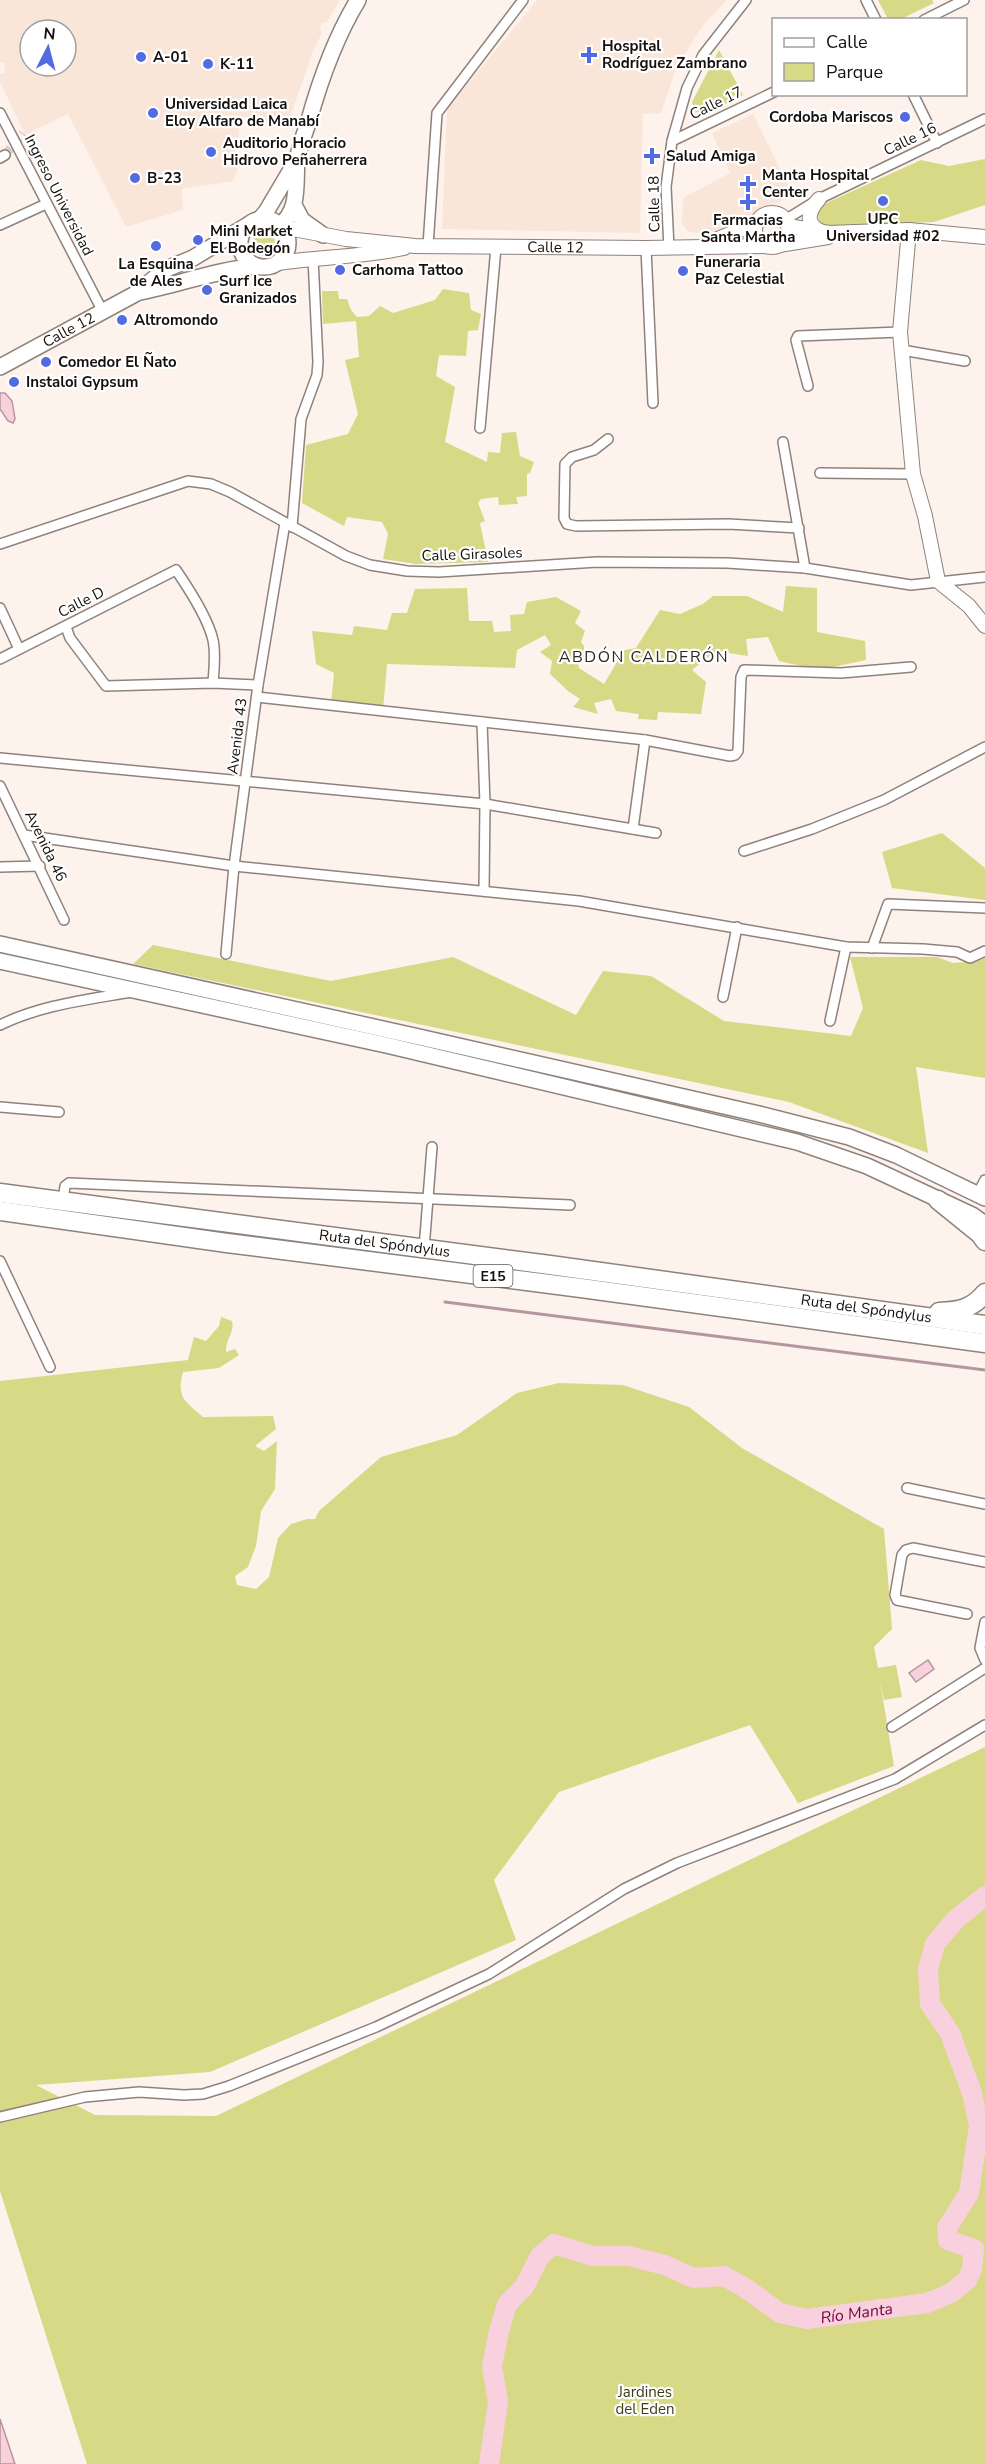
<svg xmlns="http://www.w3.org/2000/svg" width="985" height="2464" viewBox="0 0 985 2464" font-family="'Nunito Sans',sans-serif">
<rect width="100%" height="100%" fill="#fdf2ec"/>
<g fill="#fae6d9" fill-rule="evenodd">
<path d="M 0,0 L 340,0 L 327,22 L 322,23 L 320,27 L 322,33 L 313,51 L 287,126 L 242,116 L 235,156 L 238,169 L 233,181 L 182,189 L 183,210 L 126,227 L 68,114 L 25,135 L 0,82 L 0,73 L 4,73 L 5,63 L 0,62 ZM 30,30 L 66,30 L 66,66 L 30,66 Z"/>
<path d="M 537,0 L 727,0 L 704,24 L 689,47 L 676,69 L 661,113 L 643,114 L 640,233 L 442,229 L 447,109 Z"/>
<path d="M 753,114 L 793,195 L 727,228 L 707,234 L 687,231 L 682,223 L 683,198 L 730,173 L 712,133 Z"/>
</g>
<g fill="#d7d986">
<path d="M 878,0 L 932,0 L 934,3 L 901,19 L 888,19 Z"/>
<path d="M 719,50 L 743,95 L 707,113 L 701,114 L 695,111 L 692,102 Z"/>
<path d="M 985,159 L 985,205 L 934,222 L 824,226 C 817,220 816,213 822,205 L 921,160 L 949,166 Z"/>
<circle cx="264" cy="243" r="11"/>
<path d="M 443,289 L 469,293 L 471,310 L 481,314 L 478,330 L 468,331 L 466,356 L 439,355 L 436,376 L 455,387 L 445,442 L 487,462 L 488,452 L 500,453 L 502,433 L 516,432 L 520,456 L 534,462 L 530,473 L 527,474 L 527,496 L 516,497 L 518,504 L 499,505 L 498,497 L 481,499 L 478,503 L 485,521 L 480,523 L 488,562 L 416,564 L 383,559 L 388,534 L 382,522 L 347,517 L 344,526 L 302,503 L 306,445 L 348,434 L 358,414 L 345,360 L 359,357 L 356,321 L 323,324 L 322,291 L 338,291 L 339,299 L 347,299 L 351,310 L 357,317 L 369,316 L 380,306 L 393,313 L 435,300 Z"/>
<path d="M 786,586 L 817,588 L 817,632 L 865,641 L 866,660 L 819,670 L 779,661 L 768,637 L 746,639 L 748,656 L 716,651 L 692,670 L 706,682 L 701,714 L 658,712 L 657,720 L 638,719 L 639,714 L 616,711 L 611,699 L 594,703 L 598,714 L 573,707 L 580,699 L 568,691 L 550,674 L 552,661 L 540,652 L 551,645 L 545,635 L 517,650 L 515,668 L 387,664 L 383,710 L 331,704 L 334,673 L 316,664 L 312,631 L 352,635 L 354,626 L 387,630 L 392,613 L 407,613 L 415,589 L 467,588 L 469,621 L 492,621 L 494,632 L 511,631 L 510,615 L 524,614 L 527,602 L 556,597 L 581,611 L 575,623 L 585,631 L 581,642 L 584,646 L 584,657 L 578,659 L 579,668 L 604,684 L 617,662 L 619,651 L 636,648 L 660,610 L 680,614 L 703,604 L 713,596 L 747,596 L 783,612 Z"/>
<path d="M 942,833 L 985,868 L 985,900 L 892,888 L 882,852 Z"/>
<path d="M 153,945 L 331,981 L 453,957 L 576,1015 L 603,971 L 651,976 L 724,1021 L 851,1036 L 863,1008 L 850,957 L 937,957 L 953,963 L 977,961 L 985,956 L 985,1078 L 916,1067 L 928,1153 L 789,1102 L 133,964 Z"/>
<path d="M 221,1317 L 232,1321 C 235,1332 225,1340 226,1352 L 235,1349 L 239,1355 L 219,1368 L 183,1372 C 176,1398 185,1401 203,1417 L 273,1416 L 276,1429 L 255,1446 L 264,1451 L 277,1441 L 275,1489 L 261,1511 L 256,1546 L 248,1567 L 235,1576 L 237,1585 L 256,1589 L 269,1577 L 278,1538 L 291,1524 L 307,1519 L 315,1519 L 319,1511 L 381,1457 L 457,1435 L 517,1393 L 559,1383 L 623,1385 L 689,1407 L 742,1448 L 884,1529 L 892,1629 L 874,1647 L 878,1668 L 896,1665 L 902,1697 L 884,1700 L 880,1681 L 894,1766 L 798,1803 L 750,1725 L 559,1792 L 494,1880 L 516,1940 L 210,2072 L 36,2085 L 95,2115 L 216,2116 L 985,1747 L 985,2464 L 87,2464 L 0,2191 L 0,1381 L 188,1360 L 194,1337 L 206,1341 L 219,1326 Z"/>
</g>
<g fill="#f8d0de" stroke="#b4969f" stroke-width="1.5">
<path d="M 0,393 L 5,393 L 12,401 L 15,419 L 13,423 L 8,421 L 0,409 Z"/>
<path d="M 928,1660 L 934,1669 L 916,1682 L 909,1673 Z"/>
<path d="M 0,2419 L 15,2464 L 0,2464 Z"/>
</g>
<g fill="none" stroke-linecap="round" stroke-linejoin="round">
<path stroke="#b4969f" stroke-width="3" d="M 445,1302 L 985,1370"/>
<path stroke="#f8d0de" stroke-width="20" id="s1" d="M 489,2464 L 498,2402 L 492,2366 L 499,2331 L 507,2304 L 524,2287 L 540,2256 L 554,2244 L 592,2256 L 629,2256 L 665,2265 L 694,2278 L 724,2276 L 747,2289 L 780,2313 L 807,2319 L 927,2303 L 951,2293 L 967,2280 L 972,2269 L 974,2249 L 948,2240 L 947,2228 L 969,2193 L 979,2126 L 972,2093 L 950,2033 L 930,2004 L 928,1969 L 935,1944 L 955,1920 L 985,1896"/>
<path stroke="#dad0cb" stroke-width="9" stroke-dasharray="9 4.5" stroke-linecap="butt" d="M 5,155 L 23,133"/>
<defs>
<g id="street">
<path d="M 866,0 L 876,20"/>
<path d="M 924,20 L 964,0"/>
<path d="M 913,94 L 937,143"/>
<path d="M 0,113 L 102,310"/>
<path d="M 672,141 L 774,92"/>
<path d="M 0,158 L 5,155"/>
<path d="M 785,220 L 819,199 L 985,119"/>
<path d="M 0,225 L 46,204"/>
<path d="M 428,246 L 437,113 L 523,0"/>
<path d="M 646,248 L 653,403"/>
<path d="M 669,248 L 666,187 L 672,141 L 687,88 L 703,55 L 746,0"/>
<path d="M 902,350 L 965,361"/>
<path d="M 808,386 L 796,340 L 798,336 L 900,332"/>
<path d="M 480,428 L 496,247"/>
<path d="M 608,439 L 594,450 L 572,457 L 565,464 L 564,518 L 567,524 L 576,526 L 728,524 L 799,528"/>
<path d="M 783,442 L 805,568"/>
<path d="M 820,473 L 913,474"/>
<path d="M 292,527 L 301,419 L 317,375 L 318,362 L 313,258"/>
<path d="M 0,544 L 188,481 L 211,484 L 230,492 L 346,556 L 370,565 L 407,571 L 439,572 L 597,562 L 727,563 L 805,568 L 911,585 L 985,577"/>
<path d="M 0,608 L 19,649"/>
<path d="M 66,627 L 70,638 L 106,686 L 213,683 L 258,685"/>
<path d="M 0,659 L 176,570 C 189,589 208,618 213,640 C 216,654 214,669 213,683"/>
<path d="M 257,697 L 645,740 L 730,756 L 735,755 L 738,751 L 741,677 L 744,670 L 841,673 L 911,667"/>
<path d="M 482,722 L 485,804 L 484,890"/>
<path d="M 0,758 L 485,804 L 656,833"/>
<path d="M 0,786 L 64,920"/>
<path d="M 633,829 L 645,740"/>
<path d="M 24,835 L 234,866 L 579,901 L 846,947 L 923,949 L 957,952 L 970,958 L 985,951"/>
<path d="M 744,851 L 812,829 L 884,800 L 985,747"/>
<path d="M 0,867 L 40,866"/>
<path d="M 872,948 L 888,904 L 985,908"/>
<path d="M 226,954 L 234,866 L 258,685 L 285,523"/>
<path d="M 723,997 L 737,927"/>
<path d="M 830,1021 L 846,947"/>
<path d="M 0,1025 C 41,1005 86,1000 131,992"/>
<path d="M 0,1107 L 59,1112"/>
<path d="M 978,1193 L 985,1180"/>
<path d="M 63,1201 L 65,1186 L 69,1183 L 570,1205"/>
<path d="M 424,1249 L 432,1147"/>
<path d="M 0,1261 L 50,1367"/>
<path d="M 907,1488 L 985,1504"/>
<path d="M 967,1614 L 897,1600 L 895,1595 L 902,1555 L 906,1550 L 913,1548 L 985,1562"/>
<path d="M 985,1622 L 980,1648 L 985,1660"/>
<path d="M 892,1727 L 985,1668"/>
<path d="M 0,2117 L 85,2097 L 139,2092 L 184,2095 L 203,2094 L 229,2086 L 376,2027 L 489,1974 L 624,1889 L 677,1863 L 895,1779 L 985,1725"/>
</g>
<g id="secondary">
<path d="M 819,199 C 809,210 804,223 820,231"/>
<circle cx="772" cy="230" r="17"/>
<path d="M 788,226 L 829,233 L 909,230 L 985,237"/>
<path id="s2" d="M 283,227 L 346,239 L 415,246 L 646,248 L 770,246"/>
<path d="M 909,230 L 900,332 L 913,474 L 925,516 L 938,581 L 969,606 L 985,626"/>
<path d="M 708,243 L 757,223"/>
<path d="M 779,245 L 828,237"/>
<path d="M 277,263 C 319,257 363,257 404,248"/>
</g>
<g id="primary">
<path d="M 294,205 L 302,220 L 323,235"/>
<path d="M 260,219 L 266,212 L 295,163"/>
<circle cx="264" cy="243" r="24"/>
<path d="M 280,225 C 300,210 295,183 297,161 C 299,147 305,133 309,120 C 321,77 335,38 358,0"/>
<path d="M 140,292 C 180,284 216,270 257,266"/>
<path id="s3" d="M 0,367 L 137,293 L 164,270 L 193,258 L 248,225"/>
<path d="M 0,944 L 419,1037 L 759,1114 L 849,1137 L 896,1155 L 985,1198"/>
<path d="M 0,961 L 386,1045 L 797,1142 L 867,1166 L 972,1215 L 985,1224"/>
</g>
<g id="highway">
<path id="s4" d="M 0,1193 L 550,1265 L 985,1325"/>
<path d="M 938,1200 L 980,1234 L 985,1241"/>
<path d="M 0,1211 L 227,1243 L 581,1288 L 985,1343"/>
<path d="M 939,1312 C 959,1311 972,1309 985,1293"/>
</g>
</defs>
<use href="#street" stroke="#8f827b" stroke-width="12"/>
<use href="#secondary" stroke="#8f827b" stroke-width="16"/>
<use href="#primary" stroke="#8f827b" stroke-width="18"/>
<use href="#highway" stroke="#8f827b" stroke-width="21"/>
<use href="#street" stroke="#fff" stroke-width="9"/>
<use href="#secondary" stroke="#fff" stroke-width="14"/>
<use href="#primary" stroke="#fff" stroke-width="15"/>
<use href="#highway" stroke="#fff" stroke-width="18"/>
</g>
<g fill="#536be0" stroke="#fff" stroke-width="2">
<path d="M586 46h6v6h6v6h-6v6h-6v-6h-6v-6h6z"/>
<circle cx="141" cy="57" r="6"/>
<circle cx="208" cy="64" r="6"/>
<circle cx="153" cy="113" r="6"/>
<circle cx="905" cy="117" r="6"/>
<circle cx="211" cy="152" r="6"/>
<path d="M649 147h6v6h6v6h-6v6h-6v-6h-6v-6h6z"/>
<circle cx="135" cy="178" r="6"/>
<path d="M745 175h6v6h6v6h-6v6h-6v-6h-6v-6h6z"/>
<circle cx="883" cy="201" r="6"/>
<path d="M745 193h6v6h6v6h-6v6h-6v-6h-6v-6h6z"/>
<circle cx="198" cy="240" r="6"/>
<circle cx="156" cy="246" r="6"/>
<circle cx="340" cy="270" r="6"/>
<circle cx="683" cy="271" r="6"/>
<circle cx="207" cy="290" r="6"/>
<circle cx="122" cy="320" r="6"/>
<circle cx="46" cy="362" r="6"/>
<circle cx="14" cy="382" r="6"/>
</g>
<g text-anchor="middle" stroke-width="4.5" stroke-linejoin="round" paint-order="stroke">
<rect fill="#fff" stroke="#5a5856" stroke-width="1.5" x="473.5" y="1265" width="39" height="22" rx="4.5"/>
<g font-size="14" font-weight="bold" fill="#14100d">
<text x="493" y="1281">E15</text>
</g>
<g font-size="15" font-weight="bold" fill="#14100d" stroke="#fff" text-anchor="start">
<text x="602" y="51">Hospital<tspan x="602" dy="17">Rodríguez Zambrano</tspan></text>
<text x="153" y="62">A-01</text>
<text x="220" y="69">K-11</text>
<text x="165" y="109">Universidad Laica<tspan x="165" dy="17">Eloy Alfaro de Manabí</tspan></text>
<text x="893" y="122" text-anchor="end">Cordoba Mariscos</text>
<text x="223" y="148">Auditorio Horacio<tspan x="223" dy="17">Hidrovo Peñaherrera</tspan></text>
<text x="666" y="161">Salud Amiga</text>
<text x="762" y="180">Manta Hospital<tspan x="762" dy="17">Center</tspan></text>
<text x="147" y="183">B-23</text>
<text x="883" y="224" text-anchor="middle">UPC<tspan x="883" dy="17">Universidad #02</tspan></text>
<text x="748" y="225" text-anchor="middle">Farmacias<tspan x="748" dy="17">Santa Martha</tspan></text>
<text x="210" y="236">Mini Market<tspan x="210" dy="17">El Bodegón</tspan></text>
<text x="695" y="267">Funeraria<tspan x="695" dy="17">Paz Celestial</tspan></text>
<text x="156" y="269" text-anchor="middle">La Esquina<tspan x="156" dy="17">de Ales</tspan></text>
<text x="352" y="275">Carhoma Tattoo</text>
<text x="219" y="286">Surf Ice<tspan x="219" dy="17">Granizados</tspan></text>
<text x="134" y="325">Altromondo</text>
<text x="58" y="367">Comedor El Ñato</text>
<text x="26" y="387">Instaloi Gypsum</text>
</g>
<g font-size="15" fill="#14100d" stroke="#fff">
<text transform="translate(716 103) rotate(-26)" y="5">Calle 17</text>
<text transform="translate(910 139) rotate(-26)" y="5">Calle 16</text>
<text transform="translate(59 195) rotate(63)" y="5">Ingreso Universidad</text>
<text transform="translate(654 204) rotate(-91)" y="5">Calle 18</text>
<text dy="5" stroke="none"><textPath href="#s2" startOffset="274">Calle 12</textPath></text>
<text dy="5" stroke="none"><textPath href="#s3" startOffset="78">Calle 12</textPath></text>
<text transform="translate(472 554) rotate(-2)" y="5">Calle Girasoles</text>
<text transform="translate(81 602) rotate(-27)" y="5">Calle D</text>
<text transform="translate(237 736) rotate(-83)" y="5">Avenida 43</text>
<text transform="translate(46 846) rotate(64)" y="5">Avenida 46</text>
<text dy="5" stroke="none"><textPath href="#s4" startOffset="388">Ruta del Spóndylus</textPath></text>
<text dy="5" stroke="none"><textPath href="#s4" startOffset="874">Ruta del Spóndylus</textPath></text>
</g>
<g font-size="15" fill="#3c3d14" stroke="#fff">
<text x="645" y="2397">Jardines<tspan x="645" dy="17">del Eden</tspan></text>
</g>
<g font-size="16" letter-spacing="1.5" fill="#312721" stroke="#fff">
<text x="644" y="662">ABDÓN CALDERÓN</text>
</g>
<g font-size="16" font-style="italic" fill="#740241" stroke="#fff">
<text dy="6" stroke="none"><textPath href="#s1" startOffset="561">Río Manta</textPath></text>
</g>
</g>
<rect x="772" y="18" width="195" height="78" fill="#ffffff" stroke="#a19f9e" stroke-width="1.5"/>
<rect x="784" y="38" width="30" height="9" fill="#ffffff" stroke="#a19f9e" stroke-width="1.5"/>
<text x="826" y="48" font-size="18" fill="#14100d">Calle</text>
<rect x="784" y="63" width="30" height="18" fill="#d7d986" stroke="#a19f9e" stroke-width="1.5"/>
<text x="826" y="78" font-size="18" fill="#14100d">Parque</text>
<g transform="translate(48 48) rotate(6)"><circle r="28" fill="#ffffff" stroke="#a19f9e" stroke-width="1.5"/>
<path d="M0-4.5L10 22L0 15L-10 22Z" fill="#536be0"/>
<text y="-9" font-size="16" font-weight="bold" text-anchor="middle" fill="#14100d">N</text>
</g>
</svg>
